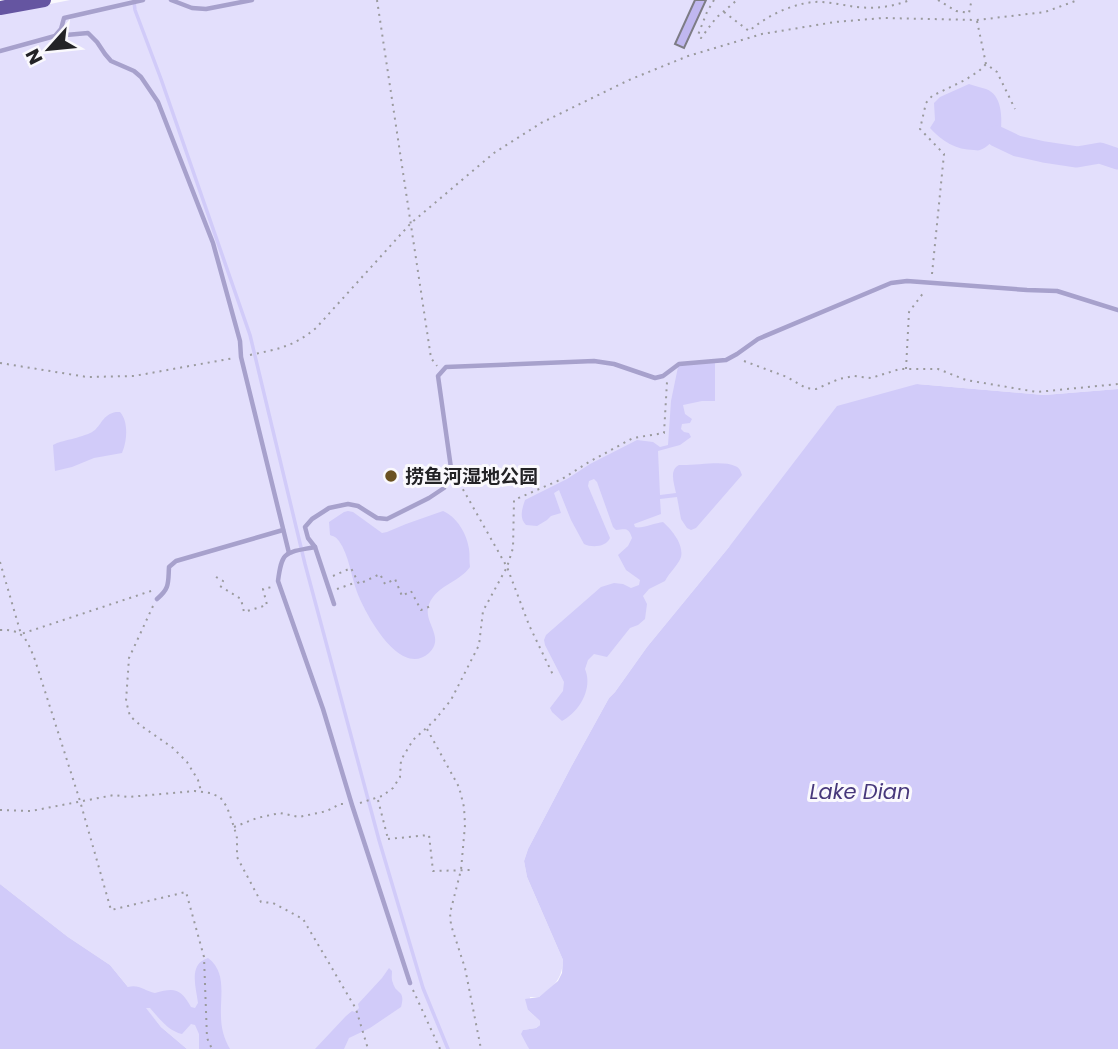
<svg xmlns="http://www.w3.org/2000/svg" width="1118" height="1049" viewBox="0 0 1118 1049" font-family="Poppins,'Noto Sans SC',sans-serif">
<rect width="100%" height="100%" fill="#faf9fd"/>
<path fill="#e3dffc" d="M 70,0 L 1118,0 L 1118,389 L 1044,395 L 917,384 L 729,547 L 647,647 L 615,692 L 609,698 L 571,767 L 528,849 L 524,861 L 527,877 L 563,960 C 562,980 554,986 539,997 L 530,997 L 528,1010 L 540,1021 L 540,1025 L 536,1028 L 523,1030 L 529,1049 L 187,1049 L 161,1027 L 110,965 L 68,937 L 0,884 L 0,14 Z"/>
<g fill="#d1cbf9">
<path d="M 969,84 C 974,86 980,87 986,89 C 1002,95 1002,116 1001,131 C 995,137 988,148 980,150 C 978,151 976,150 974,150 C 956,150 942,141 930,128 L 935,120 L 934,103 L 940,97 Z"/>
<path d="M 715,362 L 715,401 L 702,401 L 683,405 L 685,414 L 692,419 L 690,423 L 682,424 L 681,429 L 684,432 L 689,433 L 691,437 L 680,445 L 658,451 L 660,495 L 676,493 C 674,483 669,470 679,465 C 694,466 723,460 735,466 C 740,468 740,470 742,475 L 696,528 L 691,530 L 687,528 L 681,519 L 677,497 L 660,499 L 661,514 L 634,524 L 635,527 C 641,529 655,523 663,522 C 671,529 684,544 681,557 C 679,564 669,573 665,581 L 649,589 L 643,596 L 647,604 L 645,619 L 638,625 L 630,628 L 607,657 L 594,654 L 588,660 L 585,669 C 593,688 580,711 562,721 L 552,712 L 550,708 L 563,691 L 564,682 L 545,645 L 544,640 L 546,635 L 601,587 L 614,583 L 623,584 L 631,588 L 639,585 L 640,580 L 626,570 L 618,555 L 628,546 L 632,538 C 629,527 625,529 616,530 L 613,527 L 597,482 L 594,479 L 589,481 L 588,486 L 610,538 C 606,547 592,548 584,544 L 571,520 L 559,490 L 554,493 L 561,513 L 551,516 L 547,520 L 537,526 L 526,525 C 519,518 522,509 525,500 L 567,479 L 590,464 L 637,440 L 653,442 L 660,447 L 668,445 L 671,401 L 678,367 L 682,364 Z"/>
<path d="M 917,384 L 1044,395 L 1118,389 L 1118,1049 L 529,1049 L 521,1034 L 523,1030 L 536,1028 L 540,1025 L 540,1021 L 528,1010 L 525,999 L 539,997 L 558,981 L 562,973 L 563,960 L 527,877 L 524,861 L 528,849 L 571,767 L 609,698 L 615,692 L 647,647 L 729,547 L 837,406 Z"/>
<path d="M 116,412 L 120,412 C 129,422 127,442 122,453 L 94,458 L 72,467 L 55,471 L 53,445 L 57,443 C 66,440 88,436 95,430 C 103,422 103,415 116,412 Z"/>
<path d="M 348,511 L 353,512 L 382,533 L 387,532 L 406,524 L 443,511 C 457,517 467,534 469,549 C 470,555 469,561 470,567 C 459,583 433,586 428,608 C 425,624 445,638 429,653 C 400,679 365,613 357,592 C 351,576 349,555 339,541 C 335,536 335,537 330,535 L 329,522 L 344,512 Z"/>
<path d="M 0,884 L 68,937 L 110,965 L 128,987 C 139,984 145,991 155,993 C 175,987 181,989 191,1007 L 195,1008 L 198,1003 C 196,987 188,964 208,958 C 227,972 220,996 221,1016 C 221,1028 224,1039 230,1049 L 199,1049 L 199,1034 L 195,1025 L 191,1024 L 182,1034 C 168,1031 159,1018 150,1008 L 146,1008 L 161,1027 L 187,1049 L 0,1049 Z"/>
<path d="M 389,968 L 392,971 C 392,975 391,979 393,983 C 396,995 406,989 401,1007 L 370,1028 L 349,1038 L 344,1049 L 315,1049 L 346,1016 L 352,1011 L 355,1012 L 359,1008 L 358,1004 L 382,978 Z"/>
</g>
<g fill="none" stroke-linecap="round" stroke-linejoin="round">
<path stroke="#d1cbf9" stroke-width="3.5" d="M 134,2 L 135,10 L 161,79 L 250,335 L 305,564 L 379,840 L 423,988 L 448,1049"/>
<path stroke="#d1cbf9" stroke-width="21" d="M 996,136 L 1017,146 L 1044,152 L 1077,157 L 1100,153 L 1118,159"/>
</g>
<path fill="#c0b7f0" stroke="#7d7c85" stroke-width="2" d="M 695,0 L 706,0 L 684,48 L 675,44 Z"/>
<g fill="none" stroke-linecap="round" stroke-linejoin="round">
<g stroke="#9a9a9d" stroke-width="2" stroke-dasharray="2 5" stroke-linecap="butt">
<path d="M 377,0 L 431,358 L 437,366"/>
<path d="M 714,0 L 707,12 L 698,35 L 701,38 L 716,18 L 737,0"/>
<path d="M 938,0 L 956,11 L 969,13 L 971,3 L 969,0"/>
<path d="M 724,12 L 749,31 C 767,16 789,5 813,2 C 827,1 842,5 856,7 C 875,9 892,7 910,0"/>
<path d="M 977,21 L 986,64 L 997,72 L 1015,109"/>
<path d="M 932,274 L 944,154 L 920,129 L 926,103 L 932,96 L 965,80 L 979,71 L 986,64"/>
<path d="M 250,355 C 278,349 293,347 316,328 L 411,223 L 494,153 L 541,123 L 629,80 L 688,56 L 762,34 L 835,22 L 883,18 L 977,20 L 1045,12 L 1078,0"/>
<path d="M 744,361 L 787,377 L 806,388 L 816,389 L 839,379 L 854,376 L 871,378 L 900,369 L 938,369 L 966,380 L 1037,392 L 1118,384"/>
<path d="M 0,363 L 87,377 L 134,376 L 234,358"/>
<path d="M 906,369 L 909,312 L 924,292"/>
<path d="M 456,477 L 507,567 L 529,625 L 554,677"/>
<path d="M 0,562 L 21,634 L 154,590"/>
<path d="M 333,576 L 351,568 L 359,584 L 380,574 L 385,584 L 395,579 L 402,596 L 411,591 L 421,610 L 431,606"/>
<path d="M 216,577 L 223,581 L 220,586 L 241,599 L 244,612 L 267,605 L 263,589 L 272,587"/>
<path d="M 337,589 L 357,582"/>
<path d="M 153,606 L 129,658 L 126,701 L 130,716 L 140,725 L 173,748 L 187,762 L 198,780 L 201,791"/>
<path d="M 0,630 C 24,629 27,640 35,660 L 80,801 L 111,910 L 186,892 L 204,957 L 207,1038 L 212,1049"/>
<path d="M 427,729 L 459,787 L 464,807 L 465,825 L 461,870 L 450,913 L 451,925 L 465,968 L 481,1049"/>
<path d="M 378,800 L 388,839"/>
<path d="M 360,803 L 382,796 L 393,788 L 400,777 L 401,760 L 413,740 L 434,721 L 451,700 L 479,645 L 483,611 L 507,567 L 513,548 L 514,500 L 562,479 L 589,462 L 633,438 L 664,433 L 667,382"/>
<path d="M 0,810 L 31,811 L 114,795 L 128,797 L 195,791 L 210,793 L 220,797 L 227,807 L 234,827 L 237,838 L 237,857 L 261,902 L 273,903 L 303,919 L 356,1009 L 368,1049"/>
<path d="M 234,827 L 257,818 L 280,813 L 299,817 L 327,811 L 340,804 L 344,804"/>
<path d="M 413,990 L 440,1049"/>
</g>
<g stroke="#a7a1cc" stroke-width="4.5">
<path d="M 171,0 L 192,8 L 206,9 L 252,0"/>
<path d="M 55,36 L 88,33 L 97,42 L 105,54 L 111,61 L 134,71 L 141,77 L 158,102 L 213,243 L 240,341 L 241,357 L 289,553"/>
<path d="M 0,51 L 55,36 L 61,29 L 64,18 L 143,0"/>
<path d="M 315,547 C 285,553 282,550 278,581 L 323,709 L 352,805 L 410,983"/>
<path d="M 157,599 C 170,588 168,583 169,567 L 176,561 L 283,530"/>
<path d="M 334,604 L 315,547 L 308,538 L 305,527 L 312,519 L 329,508 L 348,504 L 358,506 L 377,518 L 387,519 L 429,498 L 444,488 L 451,468 L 438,376 L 446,367 L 594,361 L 614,364 L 655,378 L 663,376 L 679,364 L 726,360 L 737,354 L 758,339 L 891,283 L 907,281 L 1027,290 L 1057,291 L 1118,310"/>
</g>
<path stroke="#6555a1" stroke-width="14" d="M 0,8 L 44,0"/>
<path stroke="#9a9a9d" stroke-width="2" stroke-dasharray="2 5" stroke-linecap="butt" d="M 388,839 L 429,835 L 433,871 L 470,870"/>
</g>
<circle fill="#6a5122" stroke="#faf9fd" stroke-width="2.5" cx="391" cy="476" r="7"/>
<g text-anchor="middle" stroke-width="6" stroke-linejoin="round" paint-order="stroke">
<g font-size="19" font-weight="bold" fill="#232326" stroke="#faf9fd" text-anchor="start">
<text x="405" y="483">捞鱼河湿地公园</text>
</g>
<g font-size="21" font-style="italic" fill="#47387b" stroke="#faf9fd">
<text x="860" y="799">Lake Dian</text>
</g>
</g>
<g transform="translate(49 49) rotate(243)" stroke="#faf9fd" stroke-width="5" paint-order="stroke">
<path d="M0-5L12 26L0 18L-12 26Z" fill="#232326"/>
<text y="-10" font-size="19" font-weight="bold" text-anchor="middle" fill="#232326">N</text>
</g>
</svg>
